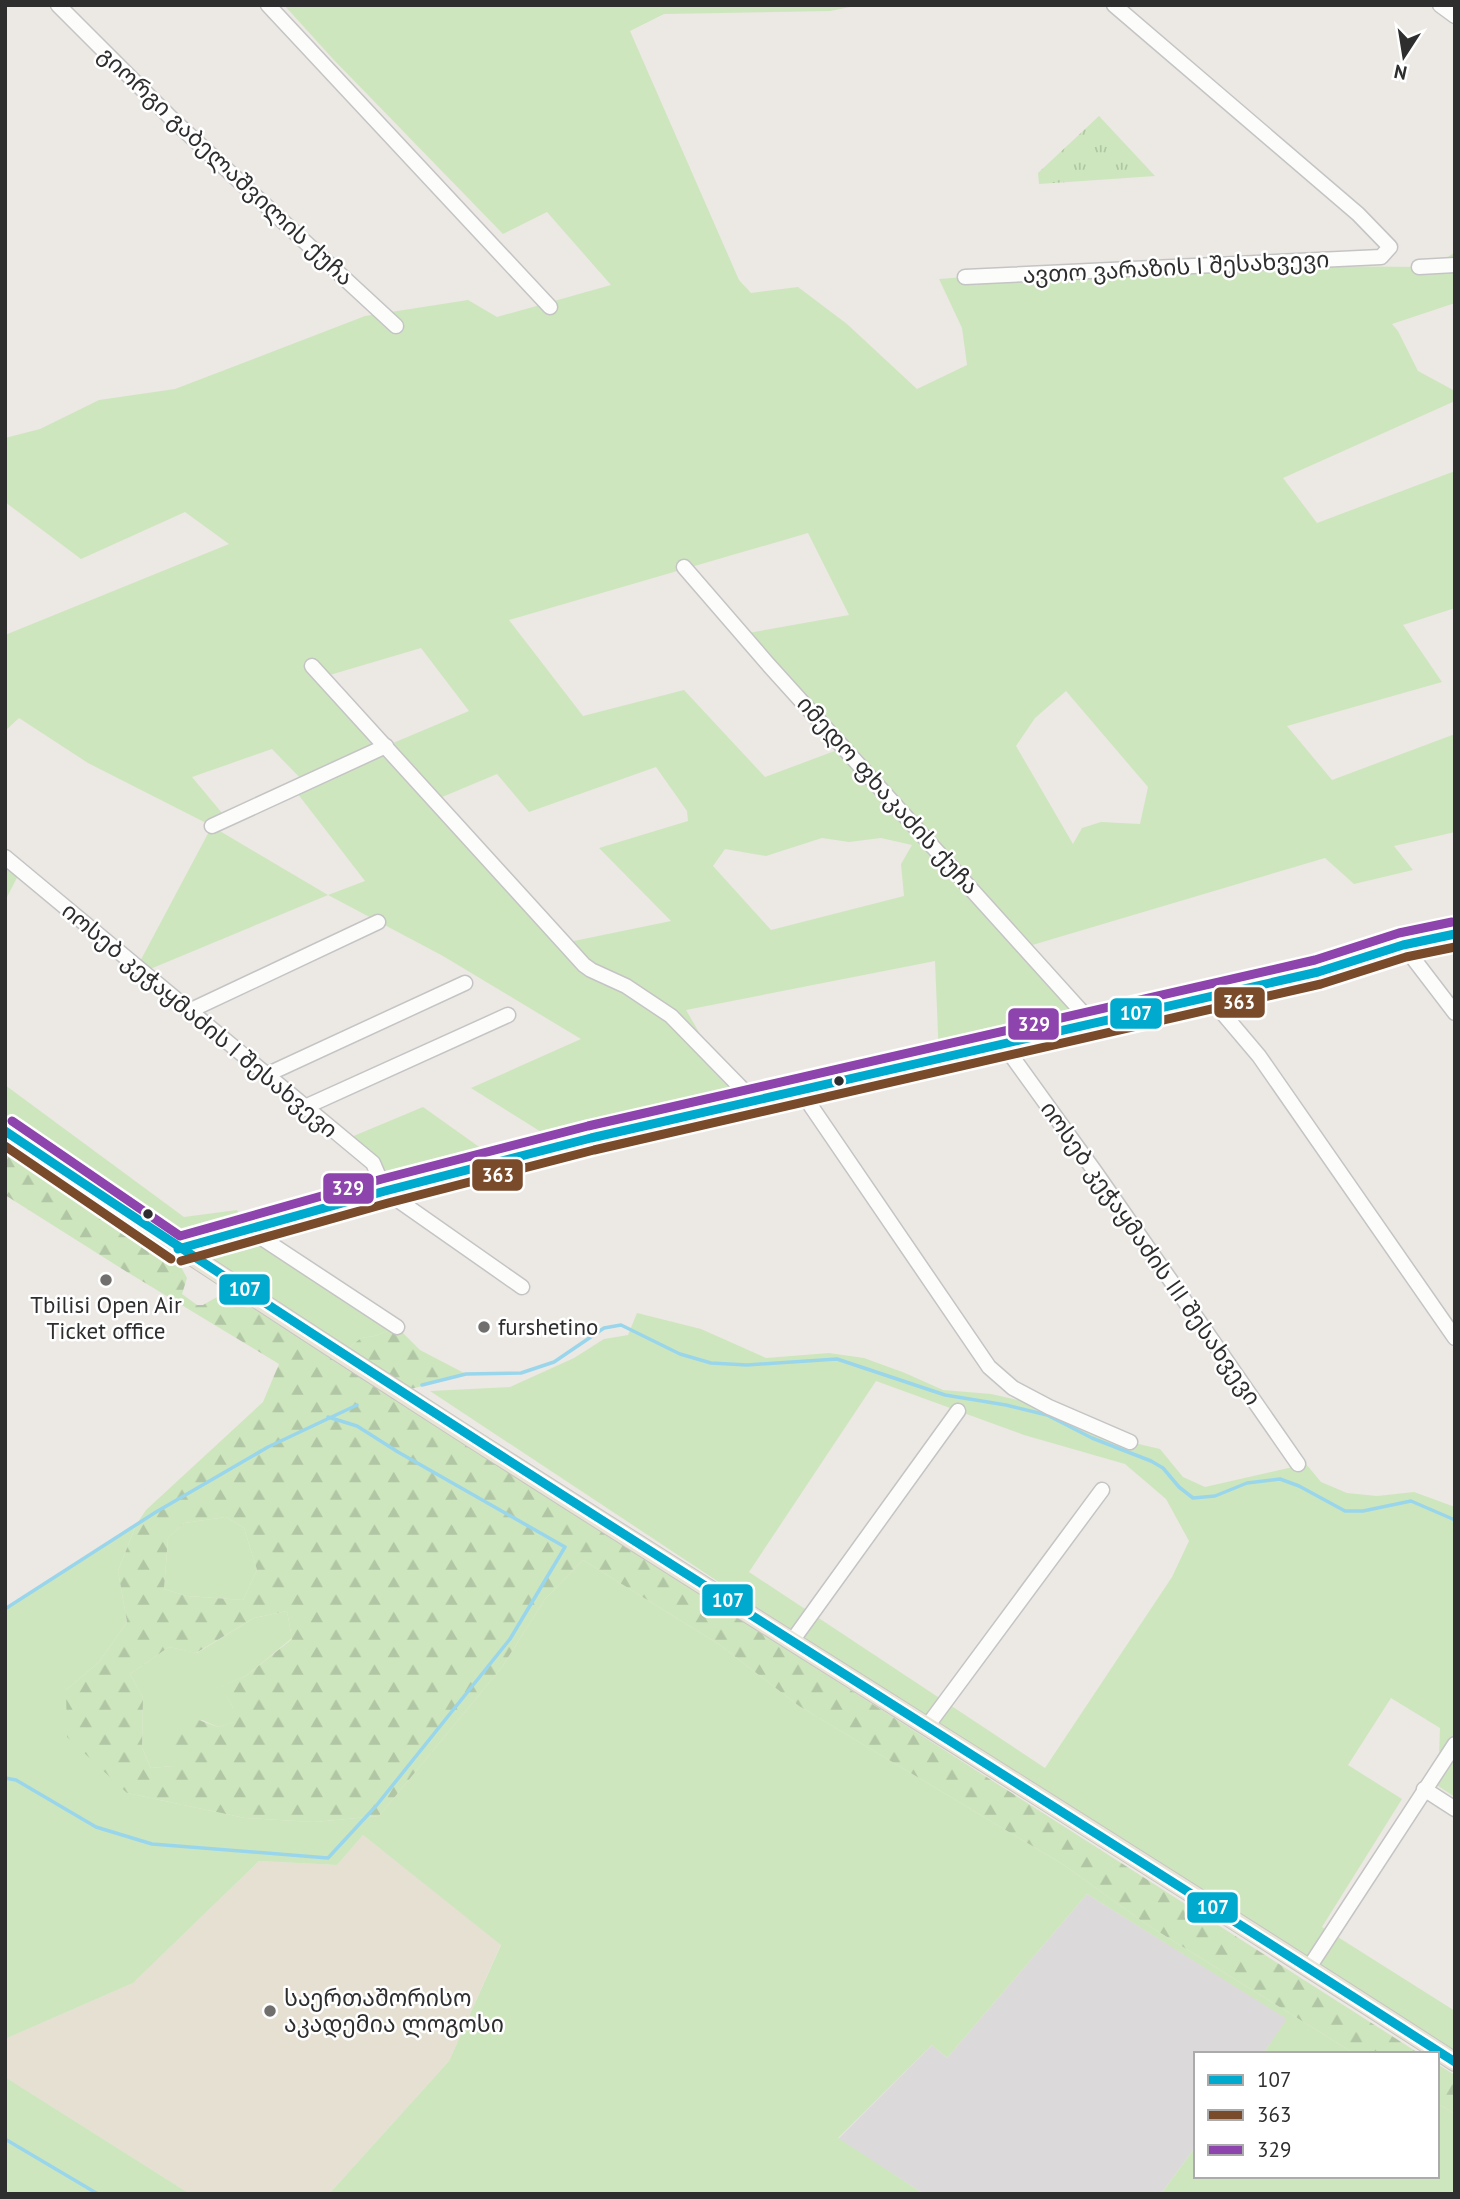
<svg xmlns="http://www.w3.org/2000/svg" width="1460" height="2199" viewBox="0 0 1460 2199" font-family="'PT Sans','Noto Sans Georgian',sans-serif">
<defs>
<pattern id="forest-firs" width="22" height="20" patternUnits="userSpaceOnUse" patternTransform="scale(1.75)"><rect width="22" height="20" fill="#cee6be"/><path d="M5 1l3.5 6h-7zM16 11l3.5 6h-7z" fill="#b1c6a4"/></pattern>
<pattern id="park-tufts" width="24" height="20" patternUnits="userSpaceOnUse" patternTransform="scale(1.75)"><rect width="24" height="20" fill="#cee6be"/><path d="M3 7l-1-3M5 7V3M7 7l1-3M15 17l-1-3M17 17v-4M19 17l1-3" fill="none" stroke="#b1c6a4"/></pattern>
</defs>
<rect width="100%" height="100%" fill="#ece8e4"/>
<path fill="#dcd9db" d="M 1087,1894 L 1288,2019 L 1263,2054 L 1196,2054 L 1196,2146 L 1161,2194 L 924,2194 L 838,2139 L 932,2045 L 947,2058 Z"/>
<path fill="#e6e0d3" d="M 363,1835 L 501,1944 L 449,2061 L 329,2194 L 190,2194 L 5,2077 L 5,2039 L 133,1983 L 259,1861 L 337,1865 Z"/>
<g fill="#cee6be" fill-rule="evenodd">
<path d="M 284,5 L 860,5 L 830,11 L 664,14 L 630,31 L 739,280 L 751,293 L 798,287 L 847,324 L 917,389 L 967,365 L 962,328 L 939,279 C 1100,266 1262,266 1424,267 L 1438,264 L 1455,252 L 1455,303 L 1392,324 L 1398,331 L 1418,371 L 1455,391 L 1455,401 L 1283,478 L 1317,523 L 1455,471 L 1455,608 L 1403,625 L 1442,682 L 1287,726 L 1332,780 L 1455,734 L 1455,832 L 1394,846 L 1413,870 L 1354,884 L 1325,858 L 1029,946 L 1092,1023 L 939,1058 L 935,961 L 686,1010 L 741,1104 L 562,1145 L 471,1088 L 581,1039 L 443,956 L 328,895 L 143,972 L 137,967 L 212,826 L 88,763 L 19,718 L 5,731 L 5,635 L 229,544 L 185,512 L 81,559 L 5,502 L 5,438 L 40,429 L 99,400 L 175,389 L 365,316 L 468,300 L 497,317 L 611,285 L 547,212 L 503,234 L 333,59 ZM 808,533 L 849,615 L 737,635 L 840,749 L 765,777 L 684,690 L 583,716 L 509,620 ZM 421,648 L 469,711 L 386,746 L 323,677 ZM 1066,691 L 1148,787 L 1140,824 L 1101,822 L 1082,828 L 1073,844 L 1016,746 L 1035,718 ZM 272,749 L 305,783 L 294,789 L 365,881 L 328,895 L 213,827 L 227,819 L 192,777 ZM 656,767 L 687,811 L 688,821 L 599,848 L 671,921 L 564,943 L 435,800 L 497,774 L 529,812 ZM 822,838 L 849,842 L 881,838 L 912,845 L 901,864 L 904,896 L 771,930 L 713,866 L 725,849 L 766,856 Z"/>
<path d="M 5,857 L 21,870 L 5,901 Z"/>
<path d="M 5,1085 L 184,1217 L 237,1210 L 248,1229 L 397,1327 L 375,1336 L 361,1338 L 341,1354 L 5,1131 Z"/>
<path d="M 423,1107 L 499,1161 L 385,1191 L 373,1163 L 344,1140 Z"/>
<path d="M 637,1313 L 701,1329 L 766,1358 L 829,1353 L 864,1358 L 905,1373 L 943,1390 L 991,1394 L 1049,1407 L 1130,1442 L 1160,1449 L 1183,1477 L 1205,1487 L 1306,1464 L 1321,1482 L 1347,1493 L 1377,1496 L 1414,1492 L 1455,1507 L 1455,1797 L 1438,1786 L 1440,1728 L 1391,1698 L 1348,1765 L 1402,1799 L 1322,1927 L 1455,2011 L 1455,2051 L 929,1721 L 430,1391 L 510,1387 L 574,1358 L 604,1339 L 628,1335 ZM 876,1381 L 1024,1435 L 1125,1464 L 1166,1499 L 1189,1541 L 1172,1577 L 1045,1768 L 749,1572 Z"/>
<path d="M 226,1517 L 244,1528 L 257,1570 L 243,1600 L 187,1596 L 164,1589 L 168,1538 L 184,1523 Z"/>
<path d="M 136,1525 L 118,1571 L 127,1622 L 99,1662 L 66,1690 L 127,1793 L 245,1818 L 314,1822 L 379,1816 L 502,1667 L 545,1599 L 583,1560 L 720,1645 L 799,1706 L 1064,1865 L 1143,1922 L 1355,2054 L 1263,2054 L 1287,2019 L 1087,1894 L 947,2058 L 932,2045 L 838,2138 L 924,2194 L 329,2194 L 449,2061 L 501,1945 L 363,1835 L 337,1865 L 259,1861 L 133,1983 L 5,2039 L 5,1609 Z"/>
<path d="M 287,1611 L 292,1638 L 246,1676 L 220,1687 L 232,1705 L 236,1722 L 218,1727 L 202,1720 L 173,1766 L 151,1768 L 142,1748 L 143,1698 L 130,1674 L 169,1647 L 197,1653 L 254,1618 Z"/>
<path d="M 5,2077 L 190,2194 L 5,2194 Z"/>
<path d="M 1437,2103 L 1455,2114 L 1455,2194 L 1161,2194 L 1196,2146 L 1196,2176 L 1437,2176 Z"/>
</g>
<g fill="url(#forest-firs)" fill-rule="evenodd">
<path d="M 5,1136 L 175,1256 L 187,1278 L 182,1294 L 197,1305 L 203,1305 L 222,1294 L 234,1296 L 1420,2054 L 1355,2054 L 1143,1922 L 1064,1865 L 799,1706 L 720,1645 L 583,1560 L 545,1599 L 502,1667 L 379,1816 L 314,1822 L 245,1818 L 127,1793 L 67,1737 L 66,1690 L 99,1662 L 127,1622 L 118,1571 L 136,1525 L 146,1510 L 263,1402 L 279,1364 L 127,1272 L 5,1195 ZM 226,1517 L 244,1528 L 257,1570 L 243,1600 L 187,1596 L 164,1589 L 168,1538 L 184,1523 ZM 287,1611 L 292,1639 L 246,1676 L 219,1687 L 232,1705 L 235,1722 L 218,1727 L 182,1714 L 170,1718 L 173,1766 L 151,1768 L 142,1748 L 143,1698 L 130,1674 L 169,1647 L 196,1653 L 254,1618 Z"/>
<path d="M 397,1327 L 420,1350 L 466,1374 L 400,1392 L 341,1354 L 361,1338 L 375,1336 Z"/>
<path d="M 1437,2064 L 1455,2075 L 1455,2114 L 1437,2103 Z"/>
</g>
<path fill="url(#park-tufts)" d="M 1099,116 L 1155,176 L 1039,184 L 1038,173 Z"/>
<g fill="none" stroke-linecap="round" stroke-linejoin="round">
<g stroke="#99d6ec" stroke-width="3.5">
<path d="M 422,1385 L 466,1374 L 521,1373 L 554,1362 L 604,1328 L 621,1325 L 680,1354 L 711,1363 L 747,1365 L 837,1359 L 945,1395 L 1006,1405 L 1047,1415 L 1092,1438 L 1151,1461 L 1163,1468 L 1179,1487 L 1193,1498 L 1215,1496 L 1247,1483 L 1280,1479 L 1299,1486 L 1345,1511 L 1363,1511 L 1411,1501 L 1455,1520"/>
<path d="M 5,1609 L 156,1512 L 268,1447 L 357,1405"/>
<path d="M 5,1778 L 16,1780 L 96,1827 L 152,1844 L 328,1858 L 376,1806 L 510,1639 L 565,1547 L 398,1452 L 357,1426 L 328,1417"/>
<path d="M 5,2139 L 98,2194"/>
</g>
<defs>
<g id="minor">
<path d="M 58,5 L 172,119 L 396,326"/>
<path d="M 268,5 L 550,307"/>
<path d="M 1440,5 L 1455,16"/>
<path d="M 1419,267 L 1455,265"/>
<path d="M 965,277 L 1381,257 L 1390,247 L 1358,214 L 1114,5"/>
<path d="M 684,567 L 767,663 L 1092,1023"/>
<path d="M 312,666 L 584,965 L 591,970 L 626,986 L 671,1016 L 754,1101"/>
<path d="M 212,826 L 386,746"/>
<path d="M 5,857 L 373,1163 L 385,1191 L 522,1287"/>
<path d="M 1403,945 L 1455,1013"/>
<path d="M 1209,997 L 1259,1056 L 1455,1338"/>
<path d="M 189,1011 L 378,922"/>
<path d="M 1003,1044 L 1096,1173 L 1298,1464"/>
<path d="M 266,1075 L 465,983"/>
<path d="M 800,1090 L 989,1367 L 1013,1388 L 1049,1407 L 1130,1442"/>
<path d="M 305,1107 L 508,1015"/>
<path d="M 248,1229 L 397,1327"/>
<path d="M 178,1249 L 385,1191 L 591,1138 L 1318,972 L 1403,945 L 1455,934"/>
<path d="M 792,1641 L 958,1411"/>
<path d="M 928,1725 L 1102,1490"/>
<path d="M 1424,1789 L 1455,1809"/>
<path d="M 1308,1969 L 1455,1744"/>
</g>
<path id="major" d="M 5,1131 C 480,1454 973,1750 1455,2062"/>
</defs>
<use href="#minor" stroke="#c5c4c5" stroke-width="17"/>
<use href="#major" stroke="#c6c5c4" stroke-width="20"/>
<use href="#minor" stroke="#fcfcfb" stroke-width="14"/>
<use href="#major" stroke="#e8e4d6" stroke-width="18"/>
<defs>
<g id="bus-1">
<path d="M 5,1131 C 482,1451 972,1752 1455,2062"/>
<path d="M 178,1249 L 385,1191 L 591,1138 L 1318,972 L 1403,945 L 1455,934"/>
</g>
<g id="bus-2">
<path d="M 5,1146 L 171,1259"/>
<path d="M 181,1261 L 388,1203 L 594,1150 L 1321,984 L 1406,957 L 1455,947"/>
</g>
<path id="bus-3" d="M 12,1121 L 180,1236 L 382,1179 L 588,1126 L 1315,960 L 1399,933 L 1452,922"/>
</defs>
<use href="#bus-1" stroke="#fff" stroke-width="14"/>
<use href="#bus-2" stroke="#fff" stroke-width="14"/>
<use href="#bus-3" stroke="#fff" stroke-width="14"/>
<use href="#bus-1" stroke="#00a9ce" stroke-width="9"/>
<use href="#bus-2" stroke="#7a4b2a" stroke-width="9"/>
<use href="#bus-3" stroke="#8e44ad" stroke-width="9"/>
</g>
<g fill="#2e2e2e" stroke="#fff" stroke-width="2.5">
<circle cx="839" cy="1081" r="6"/>
<circle cx="148" cy="1214" r="6"/>
</g>
<g fill="#706f6e" stroke="#fff" stroke-width="2.5">
<circle cx="106" cy="1280" r="7"/>
<circle cx="484" cy="1327" r="7"/>
<circle cx="270" cy="2011" r="7"/>
</g>
<g text-anchor="middle" stroke-width="5" stroke-linejoin="round" paint-order="stroke">
<g font-size="23" fill="#2e2e2e" stroke="#fff">
<text transform="translate(226 166) rotate(43)" y="8">გიორგი გაბელაშვილის ქუჩა</text>
<text transform="translate(1176 267) rotate(-3)" y="8">ავთო ვარაზის I შესახვევი</text>
<text transform="translate(888 795) rotate(48)" y="8">იმედო ფხაკაძის ქუჩა</text>
<text transform="translate(200 1020) rotate(40)" y="8">იოსებ კეჭაყმაძის I შესახვევი</text>
<text transform="translate(1151 1253) rotate(55)" y="8">იოსებ კეჭაყმაძის III შესახვევი</text>
</g>
<g font-size="23" fill="#2e2e2e" stroke="#fff" text-anchor="start">
<text x="106" y="1313" text-anchor="middle">Tbilisi Open Air<tspan x="106" dy="26">Ticket office</tspan></text>
<text x="498" y="1335">furshetino</text>
<text x="284" y="2006">საერთაშორისო<tspan x="284" dy="26">აკადემია ლოგოსი</tspan></text>
</g>
</g>
<g stroke="#fff" stroke-width="2.5">
<rect x="1213" y="986" width="53" height="33" rx="7" fill="#7a4b2a"/>
<rect x="1109" y="997" width="54" height="33" rx="7" fill="#00a9ce"/>
<rect x="1007" y="1007" width="53" height="34" rx="7" fill="#8e44ad"/>
<rect x="471" y="1158" width="53" height="34" rx="7" fill="#7a4b2a"/>
<rect x="322" y="1172" width="53" height="33" rx="7" fill="#8e44ad"/>
<rect x="218" y="1273" width="53" height="33" rx="7" fill="#00a9ce"/>
<rect x="701" y="1583" width="53" height="34" rx="7" fill="#00a9ce"/>
<rect x="1186" y="1891" width="53" height="33" rx="7" fill="#00a9ce"/>
</g>
<g font-size="19" text-anchor="middle" font-weight="bold" fill="#fff">
<text x="1239" y="1009">363</text>
<text x="1136" y="1020">107</text>
<text x="1034" y="1031">329</text>
<text x="498" y="1182">363</text>
<text x="348" y="1195">329</text>
<text x="245" y="1296">107</text>
<text x="728" y="1607">107</text>
<text x="1213" y="1914">107</text>
</g>
<rect width="1460" height="2199" fill="none" stroke="#2e2e2e" stroke-width="14"/>
<rect x="1194" y="2052" width="245" height="126" fill="#ffffff" stroke="#ababab" stroke-width="2"/>
<rect x="1208" y="2075" width="35" height="10" fill="#00a9ce" stroke="#ababab" stroke-width="2"/>
<text x="1257" y="2087" font-size="21" fill="#2e2e2e">107</text>
<rect x="1208" y="2110" width="35" height="10" fill="#7a4b2a" stroke="#ababab" stroke-width="2"/>
<text x="1257" y="2122" font-size="21" fill="#2e2e2e">363</text>
<rect x="1208" y="2145" width="35" height="10" fill="#8e44ad" stroke="#ababab" stroke-width="2"/>
<text x="1257" y="2157" font-size="21" fill="#2e2e2e">329</text>
<g transform="translate(1404 56) rotate(192)" stroke="#ffffff" stroke-width="5" paint-order="stroke">
<path d="M0-5L12 26L0 18L-12 26Z" fill="#2e2e2e"/>
<text y="-10" font-size="19" font-weight="bold" text-anchor="middle" fill="#2e2e2e">N</text>
</g>
</svg>
